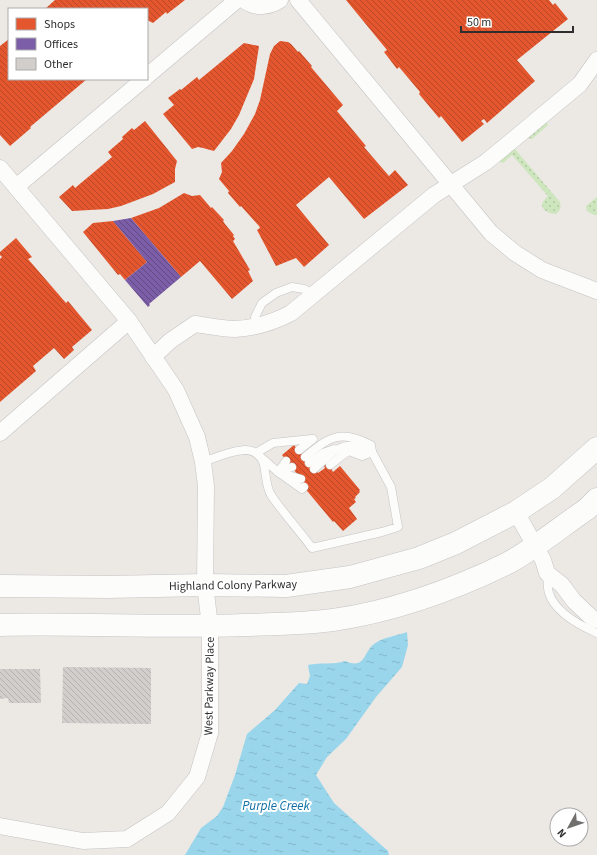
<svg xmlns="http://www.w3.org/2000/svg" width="597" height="855" viewBox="0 0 597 855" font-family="'Source Sans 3',sans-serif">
<defs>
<pattern id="grass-dots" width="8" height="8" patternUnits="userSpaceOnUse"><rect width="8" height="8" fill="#cee6be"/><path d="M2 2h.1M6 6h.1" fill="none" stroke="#b1c6a4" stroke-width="1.8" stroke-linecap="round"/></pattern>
<pattern id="water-ripples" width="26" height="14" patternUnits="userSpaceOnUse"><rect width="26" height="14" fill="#99d6ec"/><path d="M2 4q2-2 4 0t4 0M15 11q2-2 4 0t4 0" fill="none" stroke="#84b8cb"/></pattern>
<pattern id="shops-back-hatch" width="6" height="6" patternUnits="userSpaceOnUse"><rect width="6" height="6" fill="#e4572e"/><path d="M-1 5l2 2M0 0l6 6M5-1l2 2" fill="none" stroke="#b94828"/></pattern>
<pattern id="offices-back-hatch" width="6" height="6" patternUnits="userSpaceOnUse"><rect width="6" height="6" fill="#7b5ea7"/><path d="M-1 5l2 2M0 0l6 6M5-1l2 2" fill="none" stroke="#604a81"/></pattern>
<pattern id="building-back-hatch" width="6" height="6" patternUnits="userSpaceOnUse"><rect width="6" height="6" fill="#d1cecb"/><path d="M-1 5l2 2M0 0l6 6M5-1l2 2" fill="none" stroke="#b4b1af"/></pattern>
</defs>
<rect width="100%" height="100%" fill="#ece8e4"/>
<g fill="url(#grass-dots)">
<path d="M 546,119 L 548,125 L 532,139 L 528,138 L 525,135 Z"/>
<path d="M 514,148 L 560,202 C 561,207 561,210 556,214 C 551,214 542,211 542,205 C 542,202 546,198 548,196 L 512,155 L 503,163 L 500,162 L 498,159 Z"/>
<path d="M 597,197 L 597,215 L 594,215 L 587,211 L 586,206 Z"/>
</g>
<path fill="url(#water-ripples)" d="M 407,632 L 408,645 L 402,667 L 376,697 L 346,739 L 327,757 L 316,775 L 334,803 L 388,851 L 389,855 L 185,855 L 201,828 L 217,816 L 223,807 L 235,775 L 247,734 L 275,710 L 299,683 L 307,684 L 310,676 L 308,665 C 320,662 334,665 345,661 C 366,670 363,652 374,644 C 381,638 399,635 407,632 Z"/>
<g fill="url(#shops-back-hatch)">
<path d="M 55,0 L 185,0 L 167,14 L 166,12 L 153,23 L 147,20 L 147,9 L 45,9 Z"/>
<path d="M 346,0 L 549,0 L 553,5 L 555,3 L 568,19 L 517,60 L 535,81 L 487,123 L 484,119 L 481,121 L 484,124 L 462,142 L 441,116 L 439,118 L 419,94 L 420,92 L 399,67 L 397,69 L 384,52 L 387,50 Z"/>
<path d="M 9,39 L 9,79 L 87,79 L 30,127 L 31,128 L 10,146 L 0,135 L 0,46 Z"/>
<path d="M 280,41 L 288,42 L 291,44 L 298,52 L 299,51 L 312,66 L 311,67 L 343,105 L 337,111 L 366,146 L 364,147 L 389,176 L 395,170 L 408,185 L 364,219 L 329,177 L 296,205 L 329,245 L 304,267 L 296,258 L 276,266 L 257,230 L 260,228 L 259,226 L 241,206 L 240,207 L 228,193 L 229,191 L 219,179 L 222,172 L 221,163 L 232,151 L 244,134 L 255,114 L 260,100 L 270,54 L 274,46 Z"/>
<path d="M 244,43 L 259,46 L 254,79 L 239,115 L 231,129 L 214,151 L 203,148 L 198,147 L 192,149 L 163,114 L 174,105 L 168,98 L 180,89 L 181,90 L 197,77 L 199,80 Z"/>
<path d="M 145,121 L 177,161 L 175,169 L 175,182 L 153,194 L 121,206 L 108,209 L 72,211 L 59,197 L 73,185 L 75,188 L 112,157 L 108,152 L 123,139 L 122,137 L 132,128 L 134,130 Z"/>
<path d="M 184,193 L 192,196 L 200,195 L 211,208 L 212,207 L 224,220 L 223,221 L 225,224 L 234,235 L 233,236 L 235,239 L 233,241 L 250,270 L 248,271 L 253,281 L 232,299 L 200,261 L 181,277 L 131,218 L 159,208 Z"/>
<path d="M 113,221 L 147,262 L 125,280 L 120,274 L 118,275 L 83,232 L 93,223 Z"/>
<path d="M 16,238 L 32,257 L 28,259 L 66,303 L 68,301 L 92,330 L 72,347 L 74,350 L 64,359 L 54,348 L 33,366 L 36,371 L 0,402 L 0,259 L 2,257 L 0,255 L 0,252 Z"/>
<path d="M 294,445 L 318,473 L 325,468 L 324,466 L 328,463 L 333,472 L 340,466 L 360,490 L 359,491 L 360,492 L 355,497 L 356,498 L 354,499 L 356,502 L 349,508 L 357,519 L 343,531 L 334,521 L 333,522 L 303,486 L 305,484 L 282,455 Z"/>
</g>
<path fill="url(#offices-back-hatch)" d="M 131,218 L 181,277 L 149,304 L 150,305 L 148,307 L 125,280 L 147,262 L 113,221 Z"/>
<g fill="url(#building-back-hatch)">
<path d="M 63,667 L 151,668 L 151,724 L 62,723 Z"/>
<path d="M 0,669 L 40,669 L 41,703 L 9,703 L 8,698 L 0,699 Z"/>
</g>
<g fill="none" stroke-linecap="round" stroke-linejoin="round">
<defs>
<g id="lane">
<path d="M 257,326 L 255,317 L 262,303 L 276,293 L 292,287 L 304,289 L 314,295"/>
<path d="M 299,450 L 313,439"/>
<path d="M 305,457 C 329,437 340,429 371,445 L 372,452"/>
<path d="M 203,462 C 221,456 257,437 264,465 C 266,474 266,487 271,495 C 283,513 299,530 312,548 L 382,532 L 398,527 L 391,487 L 372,452 L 362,456 L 349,451 L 344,454 L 330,465"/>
<path d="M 309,463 L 323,453 L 334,449"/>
<path d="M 314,469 C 327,458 339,442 357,446 C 362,447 367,450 372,452"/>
<path d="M 278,472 L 292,467"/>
<path d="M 278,472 L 286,461"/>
<path d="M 285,474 L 301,479"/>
<path d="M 304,487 L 302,489 L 278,472 L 256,453 L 273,443 L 312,439"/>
<path d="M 547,574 C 548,580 547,587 549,593 C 555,612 581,626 597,633"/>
</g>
<g id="street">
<path d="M 244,0 C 255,9 269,7 280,0"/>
<path d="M 298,0 L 491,233 L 515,253 L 542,270 L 597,291"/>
<path d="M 147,76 L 237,0"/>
<path d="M 0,168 L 129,321 L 176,390 L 197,437 L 203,462 L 206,486 L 205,585 L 210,626 L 210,733 L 197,777 L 168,813 L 127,839 L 83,841 L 0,826"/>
<path d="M 16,187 L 144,79"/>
<path d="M 153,357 L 170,341 L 195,324 C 208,326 222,329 235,329 C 255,328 274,322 291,313 L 434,195 L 486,162 L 514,139 L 580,84 L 597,60"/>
<path d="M 0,433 L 129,321"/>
<path d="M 516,512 L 543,560 L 547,573 L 562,585 L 574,601 L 592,618 L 597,620"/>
</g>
<g id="secondary">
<path d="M 0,586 L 108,587 L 205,585 L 286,586 L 350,577 L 419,558 L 456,543 L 516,512 L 552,488 L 597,448"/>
<path d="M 0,625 C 81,623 162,628 244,625 C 273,624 303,624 333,620 C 394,611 453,590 508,563 C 534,549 562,526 587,509 L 597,499"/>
</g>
</defs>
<use href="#lane" stroke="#c5c4c5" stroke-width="9"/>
<use href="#street" stroke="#c5c4c5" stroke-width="17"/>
<use href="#secondary" stroke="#c5c4c5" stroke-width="23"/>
<use href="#lane" stroke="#fcfcfb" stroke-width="8"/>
<use href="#street" stroke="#fcfcfb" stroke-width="16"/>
<use href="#secondary" stroke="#fcfcfb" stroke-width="22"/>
</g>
<g text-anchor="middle" stroke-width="4" stroke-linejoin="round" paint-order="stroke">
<g font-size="12" fill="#2e2e2e" stroke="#fff">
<text transform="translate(233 585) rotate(-1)" y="4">Highland Colony Parkway</text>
<text transform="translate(209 686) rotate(-89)" y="4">West Parkway Place</text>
</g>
<g font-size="13" font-style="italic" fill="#0d6fa3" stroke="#fff">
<text x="276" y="810">Purple Creek</text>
</g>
</g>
<rect x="8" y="8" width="140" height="72" fill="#ffffff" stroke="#ababab"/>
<rect x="16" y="18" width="20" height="12" fill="#e4572e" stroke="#ababab"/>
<text x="44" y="28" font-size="12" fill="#2e2e2e">Shops</text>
<rect x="16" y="38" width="20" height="12" fill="#7b5ea7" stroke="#ababab"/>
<text x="44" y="48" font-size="12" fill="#2e2e2e">Offices</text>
<rect x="16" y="58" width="20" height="12" fill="#d1cecb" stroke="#ababab"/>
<text x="44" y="68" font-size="12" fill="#2e2e2e">Other</text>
<g transform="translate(569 827) rotate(230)"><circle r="19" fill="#ffffff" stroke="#ababab"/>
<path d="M0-3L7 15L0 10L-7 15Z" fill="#706f6e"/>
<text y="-6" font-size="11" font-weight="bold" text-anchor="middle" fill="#2e2e2e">N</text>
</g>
<path d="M461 26v6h112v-6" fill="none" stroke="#2e2e2e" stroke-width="2"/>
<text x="467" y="26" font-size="12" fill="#2e2e2e" stroke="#ffffff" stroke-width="3" paint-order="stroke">50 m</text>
</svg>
